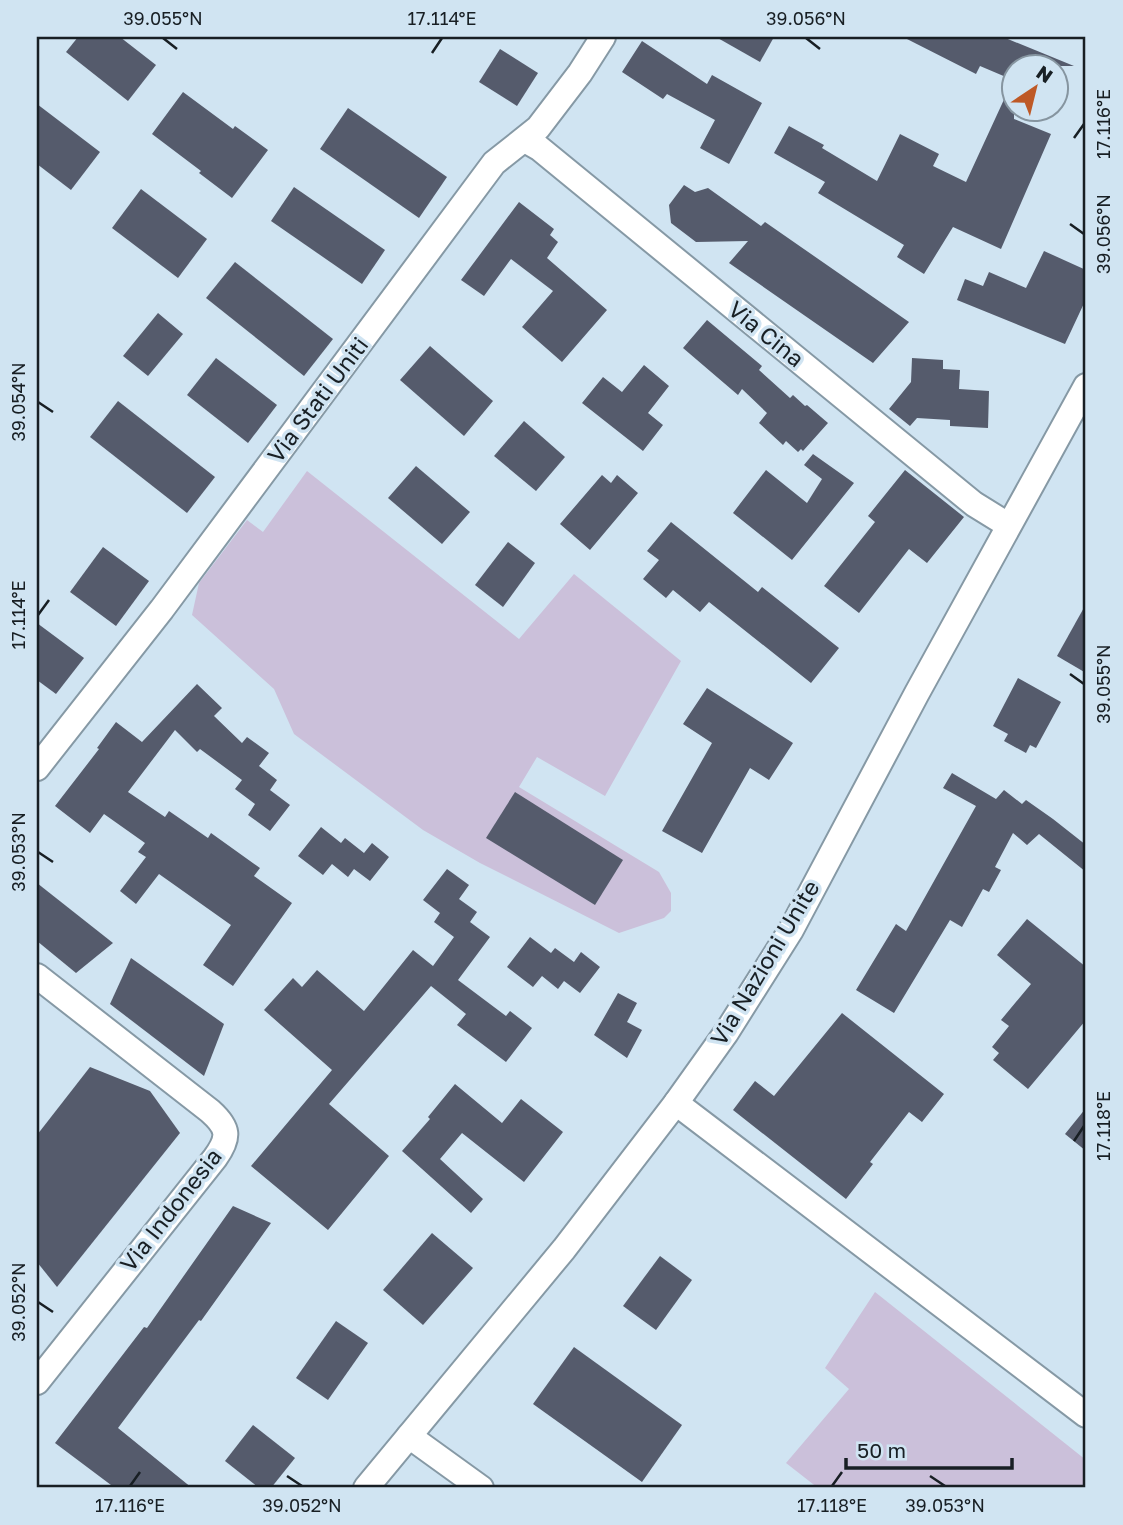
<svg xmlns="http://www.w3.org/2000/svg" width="1123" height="1525" viewBox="0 0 1123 1525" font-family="'Golos Text',sans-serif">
<rect width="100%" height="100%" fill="#d0e4f2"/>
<g fill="#cbc0da">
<path d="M 307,471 L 519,639 L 574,574 L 681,661 L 605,796 L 537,757 L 519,787 L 659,872 L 671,893 L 671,911 L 664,918 L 619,933 L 480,863 L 423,830 L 294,734 L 274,689 L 192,615 L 199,583 L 247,520 L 263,532 Z"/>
<path d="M 875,1292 L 1086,1460 L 1086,1488 L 818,1488 L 786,1463 L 849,1389 L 825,1368 Z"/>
</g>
<g fill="#555b6c">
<path d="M 78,37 L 120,37 L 156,65 L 128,101 L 66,52 Z"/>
<path d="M 716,37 L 774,37 L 760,62 Z"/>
<path d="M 903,37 L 1003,37 L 1074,66 L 1014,66 L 1014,119 L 1051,134 L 1001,249 L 953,227 L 924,274 L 897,257 L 904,245 L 818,193 L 825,182 L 774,153 L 789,126 L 824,145 L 822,148 L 877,181 L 900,134 L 939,154 L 933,166 L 966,182 L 1013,80 L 980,66 L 976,74 Z"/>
<path d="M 642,41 L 707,84 L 712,75 L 762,103 L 729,164 L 700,148 L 715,120 L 667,94 L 663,99 L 622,72 Z"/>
<path d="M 500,49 L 538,73 L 517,106 L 479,82 Z"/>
<path d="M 183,92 L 233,129 L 235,126 L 268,150 L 232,198 L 199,173 L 201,171 L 152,134 Z"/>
<path d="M 37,104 L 100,152 L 71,190 L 37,164 Z"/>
<path d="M 348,108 L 447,177 L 419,218 L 320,149 Z"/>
<path d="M 684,185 L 695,192 L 708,188 L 761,226 L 765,222 L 909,322 L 873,363 L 729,263 L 748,241 L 696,242 L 671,223 L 669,205 Z"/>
<path d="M 294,187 L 385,250 L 362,284 L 271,221 Z"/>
<path d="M 141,189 L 207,239 L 178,278 L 112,228 Z"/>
<path d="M 519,202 L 554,229 L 550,235 L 558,242 L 547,258 L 607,310 L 562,362 L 522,327 L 553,291 L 511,259 L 484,296 L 461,280 Z"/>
<path d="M 1044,251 L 1086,270 L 1086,299 L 1065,344 L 957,300 L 965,279 L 983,286 L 989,272 L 1026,288 Z"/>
<path d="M 235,262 L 333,339 L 304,376 L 206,298 Z"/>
<path d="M 158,313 L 183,334 L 148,376 L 123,356 Z"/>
<path d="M 707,320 L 762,366 L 759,370 L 790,398 L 793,395 L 805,406 L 807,405 L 828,423 L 803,451 L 801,449 L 798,452 L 786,441 L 783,445 L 759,423 L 767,413 L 742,389 L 738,395 L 683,348 Z"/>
<path d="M 430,346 L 493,401 L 464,436 L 400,380 Z"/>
<path d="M 216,358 L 277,405 L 248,443 L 187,395 Z"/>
<path d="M 912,358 L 943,360 L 943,369 L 960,370 L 959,389 L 989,391 L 988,428 L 950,426 L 950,420 L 917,418 L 910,426 L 889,409 L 911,382 Z"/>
<path d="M 644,365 L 669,386 L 648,413 L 663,425 L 643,451 L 582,403 L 603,377 L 622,392 Z"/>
<path d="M 118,401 L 215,477 L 187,513 L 90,437 Z"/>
<path d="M 524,421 L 565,457 L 536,491 L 494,456 Z"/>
<path d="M 813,454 L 854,483 L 792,560 L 733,513 L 766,470 L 807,503 L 822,479 L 804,465 Z"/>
<path d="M 416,466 L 470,512 L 442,544 L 388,498 Z"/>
<path d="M 905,470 L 964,517 L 927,563 L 909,549 L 859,613 L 824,586 L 875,522 L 868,516 Z"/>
<path d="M 602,475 L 611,483 L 617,475 L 638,493 L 590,550 L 560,524 Z"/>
<path d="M 671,522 L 758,592 L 762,587 L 839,648 L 811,683 L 709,602 L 700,612 L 673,590 L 666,598 L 643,579 L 659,560 L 647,551 Z"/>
<path d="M 508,542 L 535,563 L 503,607 L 475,585 Z"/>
<path d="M 103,547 L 149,581 L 116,626 L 70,592 Z"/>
<path d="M 1086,604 L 1086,673 L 1057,656 Z"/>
<path d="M 37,623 L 84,658 L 56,694 L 37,680 Z"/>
<path d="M 1018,678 L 1061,702 L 1036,748 L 1030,745 L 1026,753 L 1004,741 L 1008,734 L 993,726 Z"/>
<path d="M 197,684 L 222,708 L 214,716 L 242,743 L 247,737 L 269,753 L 259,766 L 277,780 L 270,790 L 290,805 L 270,831 L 248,815 L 255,804 L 235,789 L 242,780 L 200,749 L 197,752 L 175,730 L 128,792 L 165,817 L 169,811 L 208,838 L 211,833 L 260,868 L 254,876 L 292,903 L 233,986 L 203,965 L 231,925 L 159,874 L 136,904 L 120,891 L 146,857 L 138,852 L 145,843 L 104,814 L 90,833 L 55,806 L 99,749 L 97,748 L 116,722 L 142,742 Z"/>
<path d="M 707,688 L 793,743 L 769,780 L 750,768 L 702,853 L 662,831 L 712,743 L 683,724 Z"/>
<path d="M 952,773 L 996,799 L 1004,790 L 1022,804 L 1026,800 L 1053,819 L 1086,845 L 1086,872 L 1039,834 L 1027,845 L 1013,833 L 995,867 L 1001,870 L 989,892 L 983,889 L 962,927 L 950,920 L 894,1013 L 856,990 L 896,924 L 906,931 L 976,806 L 943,788 Z"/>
<path d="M 515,792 L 623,860 L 595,905 L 486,838 Z"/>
<path d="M 321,827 L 341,843 L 345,838 L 364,853 L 372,843 L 389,857 L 370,881 L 354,869 L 348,877 L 332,864 L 323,875 L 298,856 Z"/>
<path d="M 447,869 L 469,885 L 459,899 L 477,912 L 470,922 L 490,937 L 458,980 L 506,1016 L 510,1011 L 532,1028 L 506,1062 L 457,1025 L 466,1014 L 431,986 L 329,1104 L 389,1156 L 328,1230 L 251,1166 L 332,1070 L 264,1010 L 293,978 L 302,987 L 317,970 L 364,1011 L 413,950 L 433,966 L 454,937 L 434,922 L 440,913 L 423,900 Z"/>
<path d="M 37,883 L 113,943 L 76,973 L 37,941 Z"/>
<path d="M 1027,919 L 1086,967 L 1086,1020 L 1028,1089 L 993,1060 L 999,1053 L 992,1047 L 1009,1026 L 1001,1020 L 1031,984 L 997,955 Z"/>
<path d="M 530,937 L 551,953 L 555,948 L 574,962 L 581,952 L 600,967 L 580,993 L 564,981 L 558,989 L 542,976 L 533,987 L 507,967 Z"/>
<path d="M 131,958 L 224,1024 L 204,1076 L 110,1004 Z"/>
<path d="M 618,993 L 637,1003 L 627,1022 L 642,1030 L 627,1058 L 594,1035 Z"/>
<path d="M 842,1013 L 944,1094 L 922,1122 L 909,1112 L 870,1162 L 873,1164 L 846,1199 L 733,1110 L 755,1081 L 774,1096 Z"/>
<path d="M 90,1067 L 150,1091 L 180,1133 L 57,1287 L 37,1262 L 37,1135 Z"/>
<path d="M 455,1084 L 502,1123 L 521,1099 L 563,1132 L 524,1182 L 462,1133 L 440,1159 L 483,1199 L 471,1213 L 402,1151 L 430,1119 L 428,1117 Z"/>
<path d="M 1086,1108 L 1086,1151 L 1065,1134 Z"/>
<path d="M 233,1206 L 271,1223 L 201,1321 L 199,1320 L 118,1428 L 192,1488 L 115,1488 L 55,1443 L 144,1327 L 147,1328 Z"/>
<path d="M 432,1233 L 473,1268 L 423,1325 L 383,1290 Z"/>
<path d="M 660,1256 L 692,1280 L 656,1330 L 623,1306 Z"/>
<path d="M 336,1321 L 368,1343 L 328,1400 L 296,1378 Z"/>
<path d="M 574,1347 L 682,1425 L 642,1482 L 533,1404 Z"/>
<path d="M 253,1425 L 295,1458 L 271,1488 L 259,1488 L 225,1461 Z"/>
</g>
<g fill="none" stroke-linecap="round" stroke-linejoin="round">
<defs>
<g id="minor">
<path d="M 525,140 L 539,148 L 974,504 L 1008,525"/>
<path d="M 37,768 L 162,609 L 494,163 L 538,128 L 580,73 L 603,37"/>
<path d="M 37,976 L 210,1111 C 229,1128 230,1137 215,1158 L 37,1382"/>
<path d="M 676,1103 L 1086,1415"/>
<path d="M 409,1436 L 481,1488"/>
<path d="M 366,1488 L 564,1249 L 676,1103 L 726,1033 L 791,930 L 917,693 L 1086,386"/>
</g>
</defs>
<use href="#minor" stroke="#8699a5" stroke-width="28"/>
<use href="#minor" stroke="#fff" stroke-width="24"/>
</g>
<path fill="none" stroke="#181f24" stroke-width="2.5" d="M 163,38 L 177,49M 806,38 L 820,49M 432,53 L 442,38M 1074,138 L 1084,124M 1070,224 L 1084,234M 38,402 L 53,412M 38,615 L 49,600M 1070,674 L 1084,684M 38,852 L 53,862M 1074,1141 L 1084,1126M 38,1302 L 53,1312M 287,1476 L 302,1486M 930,1476 L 945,1486M 130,1486 L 140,1472M 832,1486 L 842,1472"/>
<g text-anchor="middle" stroke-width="7" stroke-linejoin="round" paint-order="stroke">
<g font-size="23" fill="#181f24" stroke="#d0e4f2">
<text transform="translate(766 334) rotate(39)" y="8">Via Cina</text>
<text transform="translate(318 400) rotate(-53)" y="8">Via Stati Uniti</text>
<text transform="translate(765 963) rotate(-59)" y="8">Via Nazioni Unite</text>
<text transform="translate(171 1210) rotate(-52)" y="8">Via Indonesia</text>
</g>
</g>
<rect width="1123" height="1525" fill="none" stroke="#d0e4f2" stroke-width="77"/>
<g transform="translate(1035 88) rotate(35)"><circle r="33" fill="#d0e4f2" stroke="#8695a0" stroke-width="2"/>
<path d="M0-5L12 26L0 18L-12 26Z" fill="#be5926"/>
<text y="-10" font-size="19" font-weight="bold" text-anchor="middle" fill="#181f24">N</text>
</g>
<path d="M846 1458v10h166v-10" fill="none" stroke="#181f24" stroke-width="3.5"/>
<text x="857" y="1458" font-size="21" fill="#181f24" stroke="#d0e4f2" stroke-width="5" paint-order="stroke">50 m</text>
<rect x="38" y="38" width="1046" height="1448" fill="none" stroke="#181f24" stroke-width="2.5"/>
<g font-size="18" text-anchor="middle" fill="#181f24">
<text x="163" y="25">39.055°N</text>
<text x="442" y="25">17.114°E</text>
<text x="806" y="25">39.056°N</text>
<text transform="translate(1104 124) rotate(-90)" y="6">17.116°E</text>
<text transform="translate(1104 234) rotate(-90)" y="6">39.056°N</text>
<text transform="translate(19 402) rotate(-90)" y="6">39.054°N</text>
<text transform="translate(19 615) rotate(-90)" y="6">17.114°E</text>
<text transform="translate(1104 684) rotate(-90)" y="6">39.055°N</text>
<text transform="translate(19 852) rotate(-90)" y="6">39.053°N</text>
<text transform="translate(1104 1126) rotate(-90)" y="6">17.118°E</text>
<text transform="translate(19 1302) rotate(-90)" y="6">39.052°N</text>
<text x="130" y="1512">17.116°E</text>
<text x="302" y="1512">39.052°N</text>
<text x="832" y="1512">17.118°E</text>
<text x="945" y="1512">39.053°N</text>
</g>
</svg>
